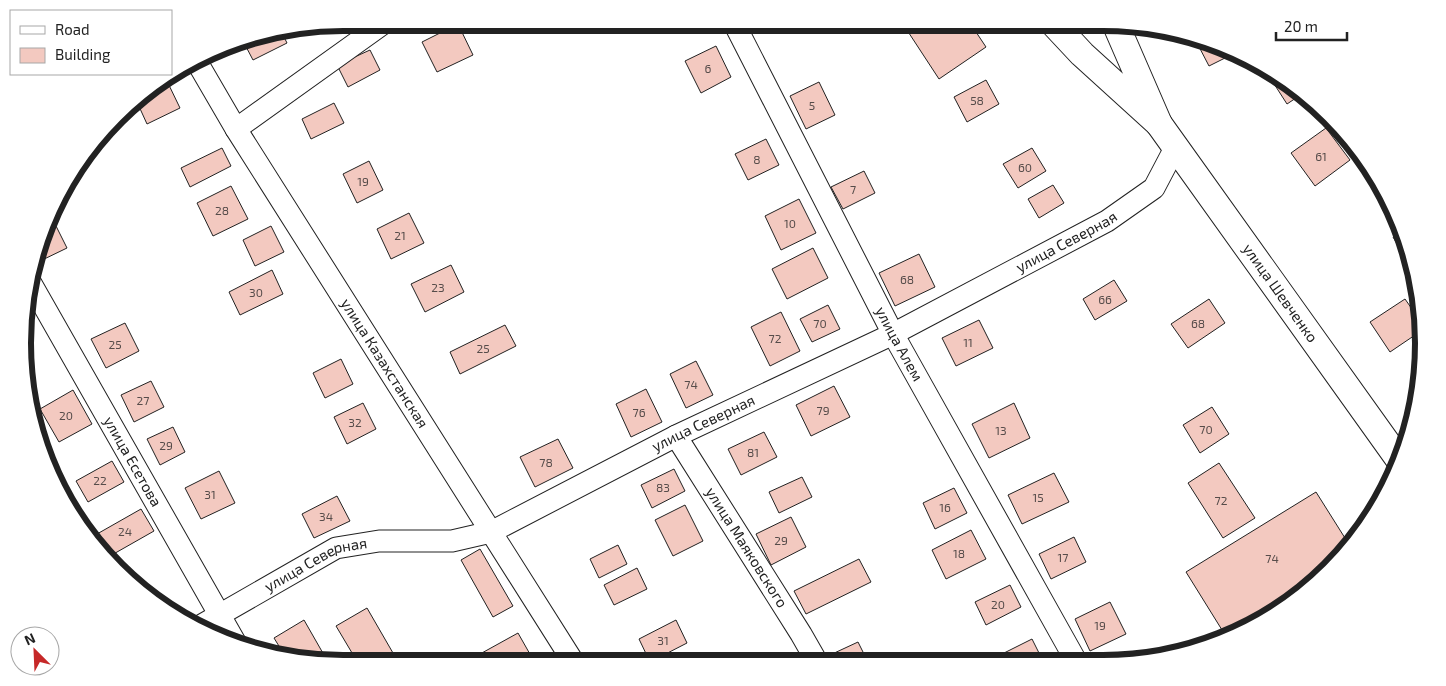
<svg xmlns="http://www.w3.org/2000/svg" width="1446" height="686" viewBox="0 0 1446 686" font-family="'Exo 2',sans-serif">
<rect width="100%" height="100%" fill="#fff"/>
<g fill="#f3c9c0" stroke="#222">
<path d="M 905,23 L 970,23 L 986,47 L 939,79 L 903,24 Z"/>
<path d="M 458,24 L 473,55 L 437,72 L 422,42 Z"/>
<path d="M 282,33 L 287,43 L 253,60 L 242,39 Z"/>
<path d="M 1196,41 L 1226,47 L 1235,53 L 1209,66 Z"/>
<path d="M 716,46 L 731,77 L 701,93 L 685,61 Z"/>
<path d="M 370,50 L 380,70 L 348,87 L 337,65 Z"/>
<path d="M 1269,76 L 1299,96 L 1287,104 Z"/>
<path d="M 166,79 L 180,108 L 147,124 L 137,102 L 148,89 Z"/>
<path d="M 986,80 L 999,104 L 967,122 L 954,97 Z"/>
<path d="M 819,82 L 835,115 L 806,129 L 790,96 Z"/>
<path d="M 334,103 L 344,123 L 311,139 L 302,119 Z"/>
<path d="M 1326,128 L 1350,160 L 1315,186 L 1291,153 Z"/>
<path d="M 766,139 L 779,165 L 748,180 L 735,154 Z"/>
<path d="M 222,148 L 231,166 L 190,187 L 181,168 Z"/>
<path d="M 1032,148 L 1046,171 L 1018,188 L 1003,164 Z"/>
<path d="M 369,161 L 383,190 L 357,203 L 343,174 Z"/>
<path d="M 864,171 L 875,193 L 843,209 L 831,187 Z"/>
<path d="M 1053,185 L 1064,203 L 1039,218 L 1028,199 Z"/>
<path d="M 231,186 L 248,219 L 213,236 L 197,203 Z"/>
<path d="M 799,199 L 816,233 L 781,250 L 765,216 Z"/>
<path d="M 409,213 L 424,243 L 391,259 L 377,229 Z"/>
<path d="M 52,218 L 67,248 L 36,263 L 35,262 Z"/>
<path d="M 271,226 L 284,252 L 255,266 L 243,240 Z"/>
<path d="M 1401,232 L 1407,261 L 1393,237 Z"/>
<path d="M 813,248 L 828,278 L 787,299 L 772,269 Z"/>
<path d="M 919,254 L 935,287 L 895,306 L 879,273 Z"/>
<path d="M 451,265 L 464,292 L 425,312 L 411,284 Z"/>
<path d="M 272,270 L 283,294 L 240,315 L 229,292 Z"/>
<path d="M 1114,280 L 1127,301 L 1095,320 L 1083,299 Z"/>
<path d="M 1209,299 L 1225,323 L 1188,348 L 1171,324 Z"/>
<path d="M 1405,299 L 1419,319 L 1421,331 L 1390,352 L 1370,322 Z"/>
<path d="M 828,305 L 840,329 L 812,342 L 800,319 Z"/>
<path d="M 781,312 L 800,351 L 770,366 L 751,327 Z"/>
<path d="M 979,320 L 993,348 L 956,366 L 942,338 Z"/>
<path d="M 125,323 L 139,351 L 106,368 L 91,339 Z"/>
<path d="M 505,325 L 516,346 L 460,374 L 450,352 Z"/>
<path d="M 341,359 L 353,384 L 325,398 L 313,373 Z"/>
<path d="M 696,361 L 713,395 L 686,408 L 670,374 Z"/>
<path d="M 151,381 L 164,407 L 134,422 L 121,395 Z"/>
<path d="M 834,386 L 850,417 L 811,436 L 796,405 Z"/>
<path d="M 646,389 L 662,422 L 631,437 L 616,404 Z"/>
<path d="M 73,390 L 92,424 L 59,442 L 40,409 Z"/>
<path d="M 363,403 L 376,429 L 347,444 L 334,417 Z"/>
<path d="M 1014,403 L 1030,438 L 989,458 L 972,424 Z"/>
<path d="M 1212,407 L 1229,434 L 1200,453 L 1183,425 Z"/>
<path d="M 173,427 L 185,452 L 160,465 L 147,439 Z"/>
<path d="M 764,432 L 777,457 L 741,475 L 728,449 Z"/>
<path d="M 558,439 L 573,468 L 535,487 L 520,457 Z"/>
<path d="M 112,461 L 124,482 L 88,502 L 76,481 Z"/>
<path d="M 1219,463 L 1255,518 L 1223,538 L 1188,483 Z"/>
<path d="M 674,469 L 685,491 L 652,508 L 641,485 Z"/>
<path d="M 219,471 L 235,503 L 201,519 L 185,488 Z"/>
<path d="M 1054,473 L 1069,502 L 1022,524 L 1008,495 Z"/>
<path d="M 802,477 L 812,497 L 779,513 L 769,492 Z"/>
<path d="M 954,488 L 967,513 L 935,529 L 923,503 Z"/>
<path d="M 1316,492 L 1350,546 L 1305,590 L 1227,638 L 1186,572 Z"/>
<path d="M 337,496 L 350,521 L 314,538 L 302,514 Z"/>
<path d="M 685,505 L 703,541 L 673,556 L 655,520 Z"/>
<path d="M 141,509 L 154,531 L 110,556 L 97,534 Z"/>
<path d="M 791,517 L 806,547 L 771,565 L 756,534 Z"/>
<path d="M 971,530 L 986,559 L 946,579 L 932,550 Z"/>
<path d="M 1074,537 L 1086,562 L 1051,579 L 1039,554 Z"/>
<path d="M 618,545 L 627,564 L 599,578 L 590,559 Z"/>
<path d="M 480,549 L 513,606 L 493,617 L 461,560 Z"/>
<path d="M 859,559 L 871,582 L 806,614 L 794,591 Z"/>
<path d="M 637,568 L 647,589 L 614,605 L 604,585 Z"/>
<path d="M 1010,585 L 1021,607 L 986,625 L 975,602 Z"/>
<path d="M 1110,602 L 1126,634 L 1090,651 L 1075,619 Z"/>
<path d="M 367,608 L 393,653 L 375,663 L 358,663 L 336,626 Z"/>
<path d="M 304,620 L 324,655 L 318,658 L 282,651 L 274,638 Z"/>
<path d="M 676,620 L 687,643 L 650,662 L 639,639 Z"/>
<path d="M 518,633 L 535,663 L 473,663 L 471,659 Z"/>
<path d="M 1032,639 L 1043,661 L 1008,661 L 1004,653 Z"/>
<path d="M 858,642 L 868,662 L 833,662 L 830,655 Z"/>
</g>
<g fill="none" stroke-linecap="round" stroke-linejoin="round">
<defs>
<g id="minor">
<path id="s1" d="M 734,23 L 893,334 L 1076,661"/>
<path id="s2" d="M 197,62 L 236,129 L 574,663"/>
<path d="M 236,129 L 384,23"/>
<path id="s3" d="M 29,280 L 235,642"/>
<path id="s4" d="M 676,436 L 801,634 L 817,662"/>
<path id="s5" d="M 200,626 L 336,548 L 379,541 L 452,541 L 491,532 L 676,436 L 893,334 L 1107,221 L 1154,188 L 1175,148"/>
</g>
<g id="tertiary">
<path d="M 1053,23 L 1082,54 L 1159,124 L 1116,25"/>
<path id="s6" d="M 1159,124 L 1400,461"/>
</g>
</defs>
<use href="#minor" stroke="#222" stroke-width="23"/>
<use href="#tertiary" stroke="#222" stroke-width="28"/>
<use href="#minor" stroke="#fff" stroke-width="21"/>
<use href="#tertiary" stroke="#fff" stroke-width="26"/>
</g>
<g text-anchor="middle" stroke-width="4" stroke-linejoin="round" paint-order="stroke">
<g font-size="12" fill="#564c4a">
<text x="708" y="73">6</text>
<text x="977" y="105">58</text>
<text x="812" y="110">5</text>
<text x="1321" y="161">61</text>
<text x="757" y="164">8</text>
<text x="1025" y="172">60</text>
<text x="363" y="186">19</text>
<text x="853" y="194">7</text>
<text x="222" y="215">28</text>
<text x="790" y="228">10</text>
<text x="400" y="240">21</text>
<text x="907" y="284">68</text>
<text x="438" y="292">23</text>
<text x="256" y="297">30</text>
<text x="1105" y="304">66</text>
<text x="820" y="328">70</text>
<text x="1198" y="328">68</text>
<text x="775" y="343">72</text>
<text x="968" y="347">11</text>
<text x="115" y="349">25</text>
<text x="483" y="353">25</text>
<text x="691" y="389">74</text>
<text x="143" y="405">27</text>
<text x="823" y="415">79</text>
<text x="639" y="417">76</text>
<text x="66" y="420">20</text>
<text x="355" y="427">32</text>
<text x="1206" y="434">70</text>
<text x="1001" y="435">13</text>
<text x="166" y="450">29</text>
<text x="753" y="457">81</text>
<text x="546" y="467">78</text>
<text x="100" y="485">22</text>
<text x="663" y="492">83</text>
<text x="210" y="499">31</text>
<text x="1038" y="502">15</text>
<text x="1221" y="505">72</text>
<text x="945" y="512">16</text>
<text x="326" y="521">34</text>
<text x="125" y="536">24</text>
<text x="781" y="545">29</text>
<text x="959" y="558">18</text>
<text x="1063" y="562">17</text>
<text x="1272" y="563">74</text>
<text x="998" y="609">20</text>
<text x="1100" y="630">19</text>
<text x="663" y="645">31</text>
</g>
<g font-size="15" fill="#222" stroke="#fff">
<text dy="5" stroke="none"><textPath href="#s5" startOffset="958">улица Северная</textPath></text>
<text dy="5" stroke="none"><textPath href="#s6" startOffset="208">улица Шевченко</textPath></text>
<text dy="5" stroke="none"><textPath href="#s1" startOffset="361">улица Алем</textPath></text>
<text dy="5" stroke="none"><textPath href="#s2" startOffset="355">улица Казахстанская</textPath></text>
<text dy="5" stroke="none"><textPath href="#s5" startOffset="552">улица Северная</textPath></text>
<text dy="5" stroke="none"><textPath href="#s3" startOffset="209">улица Есетова</textPath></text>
<text dy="5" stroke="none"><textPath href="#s4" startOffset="132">улица Маяковского</textPath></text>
<text dy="5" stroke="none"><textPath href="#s5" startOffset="132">улица Северная</textPath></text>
</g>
</g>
<path d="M0 0H1446V686H0ZM343 31H1103A312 312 0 0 1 1415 343V343A312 312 0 0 1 1103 655H343A312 312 0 0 1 31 343V343A312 312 0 0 1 343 31Z" fill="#fff" fill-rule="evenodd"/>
<path fill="none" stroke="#222" stroke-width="6" d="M343 31H1103A312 312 0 0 1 1415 343V343A312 312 0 0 1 1103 655H343A312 312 0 0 1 31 343V343A312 312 0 0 1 343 31Z"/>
<rect x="10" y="10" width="162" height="65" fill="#ffffff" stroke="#a7a7a7"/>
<rect x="20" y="26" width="25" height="8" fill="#ffffff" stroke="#a7a7a7"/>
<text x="55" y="35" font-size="15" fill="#222222">Road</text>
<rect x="20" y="48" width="25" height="15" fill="#f3c9c0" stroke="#a7a7a7"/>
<text x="55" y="60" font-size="15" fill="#222222">Building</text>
<g transform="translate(35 651) rotate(336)"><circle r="24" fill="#ffffff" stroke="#a7a7a7"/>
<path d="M0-4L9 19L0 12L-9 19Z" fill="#c62828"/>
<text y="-8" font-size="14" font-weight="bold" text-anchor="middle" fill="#222222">N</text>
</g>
<path d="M1276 32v8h71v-8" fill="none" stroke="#222222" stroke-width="2.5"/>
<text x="1284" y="32" font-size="15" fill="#222222" stroke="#ffffff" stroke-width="4" paint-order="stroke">20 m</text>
</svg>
